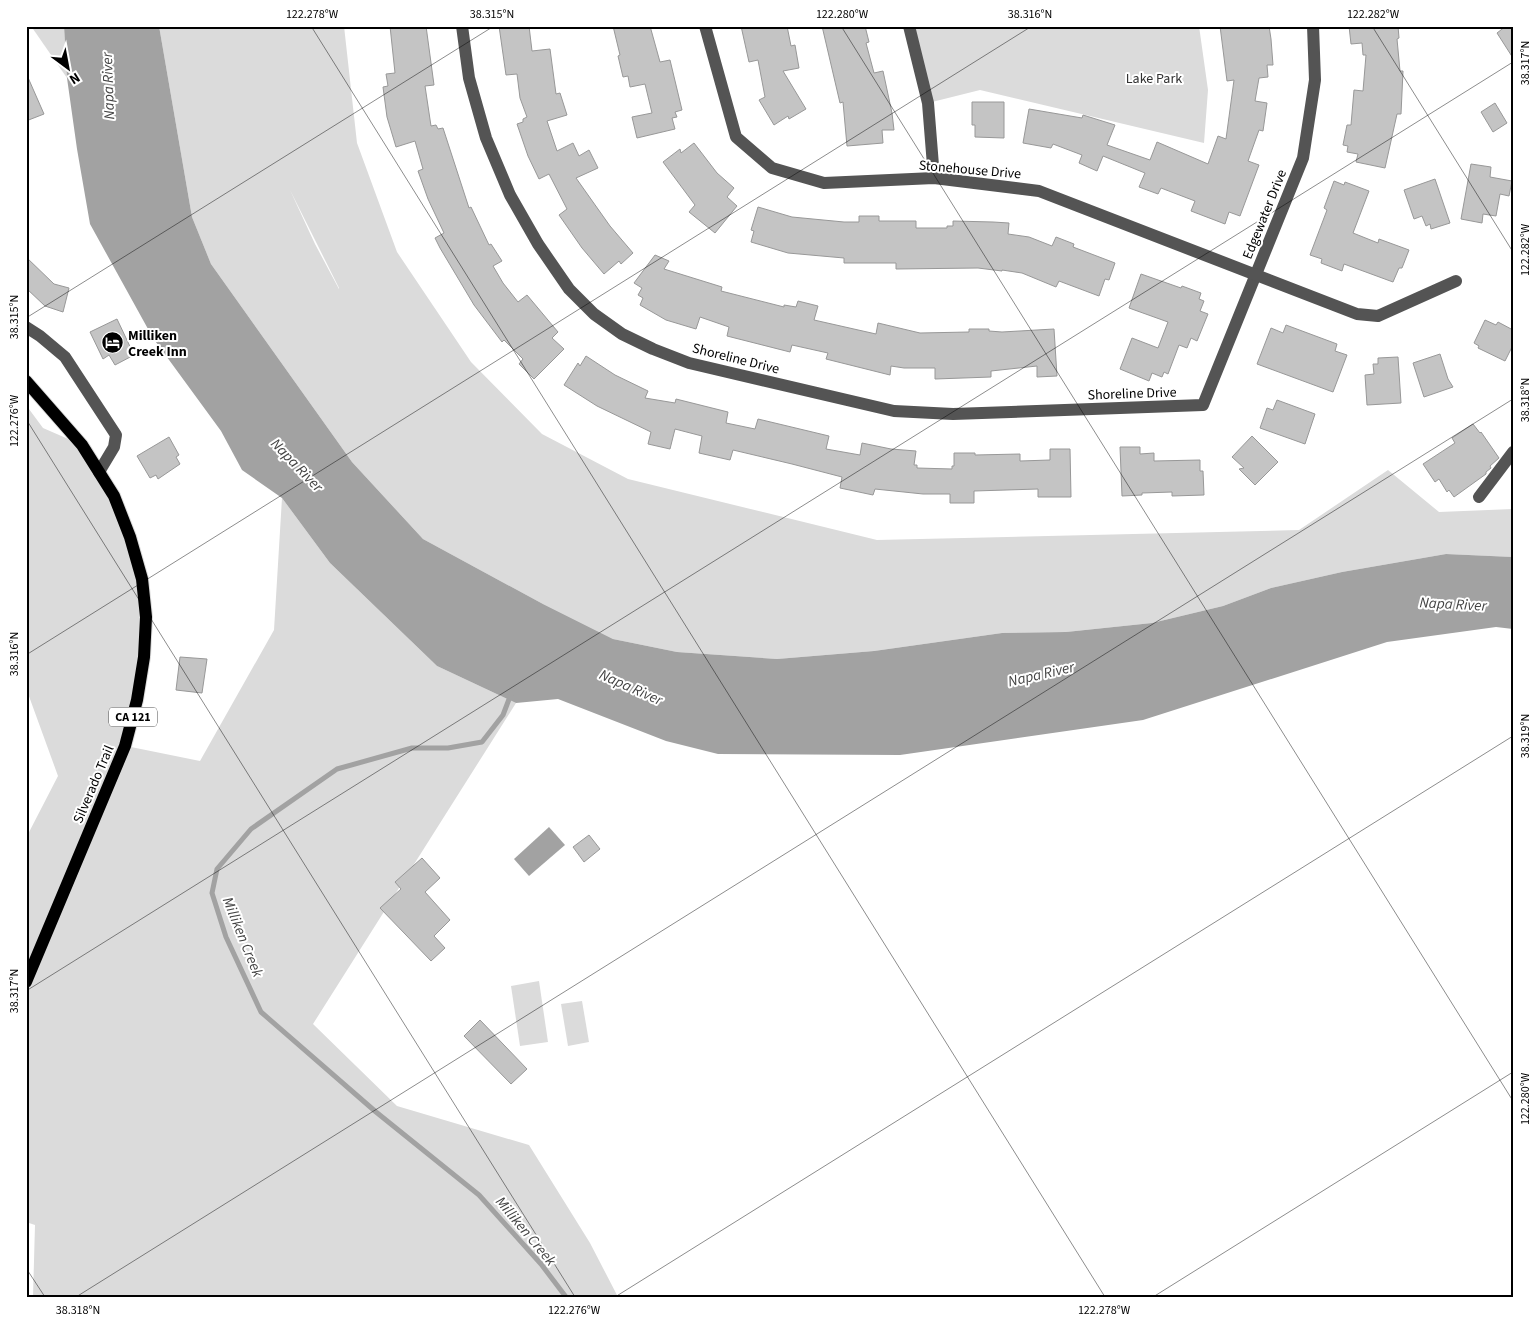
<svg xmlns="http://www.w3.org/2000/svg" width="1539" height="1323" viewBox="0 0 1539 1323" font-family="'Source Sans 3',sans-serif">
<rect width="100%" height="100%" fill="#fff"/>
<g fill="#dbdbdb" fill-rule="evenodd">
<path d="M 31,26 L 64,26 L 67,78 Z"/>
<path d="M 159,26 L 344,26 L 357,143 L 397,252 L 471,362 L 542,434 L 628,479 L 877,540 L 1299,530 L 1388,470 L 1439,512 L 1513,509 L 1513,557 L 1446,554 L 1342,572 L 1271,588 L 1223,606 L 1152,623 L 1066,632 L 1002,633 L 874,651 L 777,659 L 677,652 L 613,639 L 543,604 L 423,539 L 352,462 L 211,264 L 192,217 ZM 290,190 L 339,288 L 339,289 L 315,244 Z"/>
<path d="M 908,26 L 1199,26 L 1208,90 L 1204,143 L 980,90 L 928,103 Z"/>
<path d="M 26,405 L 43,428 L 82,445 L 114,496 L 146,617 L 126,746 L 200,761 L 274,630 L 282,498 L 330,563 L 437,666 L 516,703 L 313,1024 L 397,1106 L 529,1145 L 590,1243 L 618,1297 L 33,1297 L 35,1225 L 26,1222 L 26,838 L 58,776 L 26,688 Z"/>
<path d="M 539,981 L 548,1042 L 520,1046 L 511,986 Z"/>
<path d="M 582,1001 L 589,1042 L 568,1046 L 561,1004 Z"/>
</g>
<g fill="#a2a2a2">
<path d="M 64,26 L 159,26 L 192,217 L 211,264 L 352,462 L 423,539 L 543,604 L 613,639 L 677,652 L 777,659 L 874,651 L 1002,633 L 1066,632 L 1152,623 L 1223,606 L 1271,588 L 1342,572 L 1446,554 L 1513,557 L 1513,629 L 1496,627 L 1387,642 L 1143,720 L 900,755 L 718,754 L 666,741 L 558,699 L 516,703 L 437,666 L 330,563 L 282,498 L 242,470 L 221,431 L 153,338 L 90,224 L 77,149 L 67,78 Z"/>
<path d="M 549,827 L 565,845 L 529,876 L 514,859 Z"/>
</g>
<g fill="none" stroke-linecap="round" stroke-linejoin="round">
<path stroke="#a2a2a2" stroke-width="5" d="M 511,694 L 503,715 L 482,742 L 448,748 L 412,748 L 337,769 L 251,829 L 217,869 L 212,893 L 226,937 L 261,1012 L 376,1112 L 479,1195 L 541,1264 L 566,1297"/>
</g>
<g fill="#c4c4c4" stroke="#989898">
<path d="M 390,26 L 426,26 L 434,85 L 425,86 L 431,126 L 436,125 L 438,129 L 443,128 L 469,208 L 471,207 L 489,245 L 491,244 L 502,261 L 493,266 L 503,283 L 518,302 L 527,295 L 558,332 L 552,338 L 564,349 L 534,379 L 519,364 L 523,359 L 504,340 L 502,342 L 474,305 L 440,248 L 435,238 L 444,233 L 428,199 L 418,171 L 423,169 L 415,141 L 396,147 L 387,117 L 383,87 L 388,86 L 386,74 L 395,73 Z"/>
<path d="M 499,26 L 529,26 L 532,51 L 550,49 L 556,94 L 560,93 L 567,115 L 547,121 L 557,151 L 573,143 L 579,156 L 589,150 L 598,168 L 576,178 L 610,226 L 633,253 L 621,264 L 619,261 L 604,274 L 582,248 L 559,215 L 567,209 L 549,174 L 539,179 L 528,156 L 517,124 L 523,122 L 523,119 L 527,117 L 520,98 L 517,74 L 506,75 Z"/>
<path d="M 613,26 L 650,26 L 660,62 L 670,60 L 682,110 L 675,112 L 677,117 L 672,118 L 675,129 L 637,138 L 632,117 L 652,113 L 645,84 L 630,87 L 628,76 L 623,77 L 618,56 L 620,55 Z"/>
<path d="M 741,26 L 787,26 L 791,46 L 795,45 L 799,68 L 783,71 L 806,109 L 789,119 L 788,116 L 774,125 L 759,100 L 765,97 L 758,60 L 749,62 Z"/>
<path d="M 822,26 L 865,26 L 869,42 L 866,43 L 874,73 L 883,71 L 892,113 L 894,130 L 882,130 L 883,143 L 847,146 L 843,102 L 840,103 Z"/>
<path d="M 1220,26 L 1269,26 L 1271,39 L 1273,65 L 1267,65 L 1268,77 L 1259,78 L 1255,101 L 1267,103 L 1263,131 L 1259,130 L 1248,161 L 1259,165 L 1240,216 L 1229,212 L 1225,224 L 1191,211 L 1195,201 L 1161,188 L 1158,194 L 1139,187 L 1145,173 L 1103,156 L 1097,171 L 1079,163 L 1082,155 L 1053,144 L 1051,148 L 1023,143 L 1029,109 L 1082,118 L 1083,115 L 1115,125 L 1107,145 L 1150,160 L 1157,142 L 1208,164 L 1218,136 L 1226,139 L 1234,80 L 1227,81 Z"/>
<path d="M 1349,26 L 1398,26 L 1399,38 L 1397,39 L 1400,71 L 1403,71 L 1401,114 L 1397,114 L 1385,168 L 1356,162 L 1358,154 L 1347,152 L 1348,146 L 1343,145 L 1347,125 L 1351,125 L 1354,90 L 1363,91 L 1366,55 L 1363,55 L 1362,43 L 1351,44 Z"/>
<path d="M 1506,26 L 1513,26 L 1513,58 L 1497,33 Z"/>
<path d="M 26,73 L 44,114 L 26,121 Z"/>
<path d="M 972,102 L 1004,102 L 1004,138 L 975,137 L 975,125 L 972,125 Z"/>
<path d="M 1495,103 L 1507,123 L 1493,132 L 1481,112 Z"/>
<path d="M 694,143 L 717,173 L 734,188 L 727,197 L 737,206 L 715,233 L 689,212 L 695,205 L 663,162 L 680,149 L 681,153 Z"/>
<path d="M 1471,164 L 1491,167 L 1490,177 L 1512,181 L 1509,196 L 1500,194 L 1496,216 L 1483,214 L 1482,223 L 1461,219 Z"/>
<path d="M 1435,179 L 1450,223 L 1431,229 L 1430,224 L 1426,226 L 1422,216 L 1414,219 L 1404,190 Z"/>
<path d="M 1334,181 L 1344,185 L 1345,182 L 1369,191 L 1353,233 L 1378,243 L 1379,239 L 1409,250 L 1402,268 L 1399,268 L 1393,282 L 1344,264 L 1342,271 L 1321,263 L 1322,259 L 1310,255 L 1327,210 L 1324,208 Z"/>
<path d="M 758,207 L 792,217 L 844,222 L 859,222 L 859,216 L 879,216 L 879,221 L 916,221 L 916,228 L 947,228 L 947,226 L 953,226 L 953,221 L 993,222 L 1009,223 L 1008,234 L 1029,237 L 1052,246 L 1056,237 L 1074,244 L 1073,247 L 1115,263 L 1109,280 L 1105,279 L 1099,296 L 1059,281 L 1056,287 L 1022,273 L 1002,270 L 1002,271 L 978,268 L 896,269 L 896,263 L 844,263 L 844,258 L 788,253 L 751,242 L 754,231 L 751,230 Z"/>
<path d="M 655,255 L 669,261 L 664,269 L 722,287 L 721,291 L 784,307 L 784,305 L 796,307 L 798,301 L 818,306 L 814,320 L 876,334 L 878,323 L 920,333 L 969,332 L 969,329 L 989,329 L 989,331 L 1002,332 L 1054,329 L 1057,376 L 1037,377 L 1037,366 L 991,371 L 991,377 L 935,379 L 935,368 L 904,368 L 891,366 L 890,375 L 826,359 L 828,353 L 792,345 L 790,352 L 727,336 L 729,327 L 700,317 L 696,329 L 666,320 L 640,305 L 643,298 L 638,295 L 642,288 L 634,283 Z"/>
<path d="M 26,257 L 54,284 L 69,288 L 63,312 L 45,306 L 26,288 Z"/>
<path d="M 1141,274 L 1181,288 L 1182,286 L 1201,293 L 1199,299 L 1204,301 L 1200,311 L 1208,314 L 1197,341 L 1191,338 L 1187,348 L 1179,345 L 1168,374 L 1164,372 L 1162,377 L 1152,373 L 1149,381 L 1120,369 L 1132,338 L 1158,348 L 1168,322 L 1129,308 Z"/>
<path d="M 117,319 L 134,355 L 115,365 L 109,355 L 103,359 L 90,332 Z"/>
<path d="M 1485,320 L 1496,325 L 1498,322 L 1513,330 L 1513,345 L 1505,361 L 1478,348 L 1479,346 L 1474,343 Z"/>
<path d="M 1286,325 L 1337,344 L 1335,351 L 1347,355 L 1333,392 L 1257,364 L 1271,328 L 1283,333 Z"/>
<path d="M 1440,354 L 1448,379 L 1453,387 L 1424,397 L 1413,363 Z"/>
<path d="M 586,356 L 615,375 L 648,391 L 645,398 L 675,403 L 676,399 L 728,412 L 726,423 L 755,429 L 758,419 L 829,436 L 826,449 L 860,455 L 862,443 L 891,449 L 916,451 L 914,465 L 917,465 L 917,468 L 952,469 L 952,466 L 954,466 L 954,453 L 975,453 L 975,455 L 1020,454 L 1020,461 L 1050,460 L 1050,449 L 1070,449 L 1071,497 L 1038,497 L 1038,489 L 974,491 L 974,503 L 950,503 L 950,494 L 923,494 L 875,489 L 873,495 L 840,488 L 842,477 L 792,464 L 733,450 L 730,460 L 699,453 L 702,436 L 675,429 L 670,449 L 648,444 L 651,432 L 597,406 L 564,385 L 578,363 L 580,366 Z"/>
<path d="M 1398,357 L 1401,403 L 1367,405 L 1365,375 L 1374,374 L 1373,364 L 1378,364 L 1378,358 Z"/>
<path d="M 1277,400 L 1315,414 L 1305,444 L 1260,428 L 1267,408 L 1273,410 Z"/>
<path d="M 1473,424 L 1480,433 L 1481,432 L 1499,458 L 1490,466 L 1491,468 L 1486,472 L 1486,474 L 1454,497 L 1449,490 L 1447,492 L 1439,479 L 1435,482 L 1423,464 L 1455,443 L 1452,438 Z"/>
<path d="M 1252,436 L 1278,462 L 1255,485 L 1239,469 L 1244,468 L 1232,457 Z"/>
<path d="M 169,437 L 179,455 L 176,457 L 180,464 L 158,479 L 156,475 L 150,478 L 137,456 Z"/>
<path d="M 1120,447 L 1140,447 L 1140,454 L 1154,453 L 1154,461 L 1200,460 L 1200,471 L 1203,471 L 1204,495 L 1172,496 L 1172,492 L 1142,493 L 1142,495 L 1122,496 Z"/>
<path d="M 180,657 L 207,659 L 202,693 L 176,690 Z"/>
<path d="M 589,835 L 600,849 L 584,862 L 573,847 Z"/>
<path d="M 422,858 L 440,878 L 425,892 L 450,920 L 434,936 L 445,948 L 431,961 L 380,908 L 401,889 L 395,882 Z"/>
<path d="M 480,1020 L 527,1069 L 511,1084 L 464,1036 Z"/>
</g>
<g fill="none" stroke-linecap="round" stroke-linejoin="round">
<defs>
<path id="major" d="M 26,381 L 82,445 L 114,496 L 130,537 L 142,579 L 146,617 L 144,657 L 137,700 L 125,746 L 26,982"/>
</defs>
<use href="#major" stroke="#dbdbdb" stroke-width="14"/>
<g stroke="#545454" stroke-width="12">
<path d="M 462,26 L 469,78 L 486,138 L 510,195 L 538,244 L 569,289 L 594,314 L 622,334 L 653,349 L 689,363 L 894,411 L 953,414 L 1203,405 L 1303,158 L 1315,80 L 1313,26"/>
<path d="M 705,26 L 736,137 L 772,168 L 824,183 L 934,178 L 1039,191 L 1357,314 L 1378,316 L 1456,281"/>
<path d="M 909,26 L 928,103 L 934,178"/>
<path d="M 26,327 L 40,336 L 65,357 L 116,435 L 114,447 L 99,472"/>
<path d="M 1479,497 L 1513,452"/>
</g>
<use href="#major" stroke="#000" stroke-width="12"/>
</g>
<path fill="none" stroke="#000" stroke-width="1" stroke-opacity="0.45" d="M 311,26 L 1105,1297M 841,26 L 1513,1101M 1372,26 L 1513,252M 26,318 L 494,26M 26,419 L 575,1297M 26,655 L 1032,26M 26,991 L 1513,62M 26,1268 L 45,1297M 76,1297 L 1513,399M 615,1297 L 1513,736M 1153,1297 L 1513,1072"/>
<defs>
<symbol id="hotel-disc" viewBox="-11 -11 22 22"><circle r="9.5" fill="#000" stroke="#fff"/><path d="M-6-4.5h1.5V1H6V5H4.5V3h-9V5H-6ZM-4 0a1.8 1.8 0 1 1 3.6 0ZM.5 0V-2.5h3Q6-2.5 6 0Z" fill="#fff"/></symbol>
</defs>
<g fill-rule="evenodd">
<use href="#hotel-disc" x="100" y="330" width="25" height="25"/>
</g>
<g text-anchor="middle" stroke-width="4" stroke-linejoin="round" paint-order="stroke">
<rect fill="#fff" stroke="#4c4c4c" stroke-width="1" x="109" y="707.5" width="48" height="19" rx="4"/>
<g font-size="12" font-weight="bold" fill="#000">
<text x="133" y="721">CA 121</text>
</g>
<g font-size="14" fill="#323232" stroke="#fff">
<text x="1154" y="83">Lake Park</text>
</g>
<g font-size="14" fill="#000" stroke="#fff">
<text transform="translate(970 169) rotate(5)" y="5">Stonehouse Drive</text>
<text transform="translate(1264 214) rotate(-68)" y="5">Edgewater Drive</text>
<text transform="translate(736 358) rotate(14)" y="5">Shoreline Drive</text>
<text transform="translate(1132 393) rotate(-2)" y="5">Shoreline Drive</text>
<text transform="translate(93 784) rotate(-67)" y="5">Silverado Trail</text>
</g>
<g font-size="14" font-weight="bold" fill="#000" stroke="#fff" text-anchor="start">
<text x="128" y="340">Milliken<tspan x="128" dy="16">Creek Inn</tspan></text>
</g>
<g font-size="15" font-style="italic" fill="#434343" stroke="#fff">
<text transform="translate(108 86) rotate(-92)" y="5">Napa River</text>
<text transform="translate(297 465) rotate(46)" y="5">Napa River</text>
<text transform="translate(1453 604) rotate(3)" y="5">Napa River</text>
<text transform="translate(1041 674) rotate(-13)" y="5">Napa River</text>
<text transform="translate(631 687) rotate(24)" y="5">Napa River</text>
<text transform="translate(243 937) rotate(68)" y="5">Milliken Creek</text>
<text transform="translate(526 1231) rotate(50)" y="5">Milliken Creek</text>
</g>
</g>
<rect width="1539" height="1323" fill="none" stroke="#ffffff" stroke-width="55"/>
<g transform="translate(68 68) rotate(148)" stroke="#ffffff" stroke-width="4" paint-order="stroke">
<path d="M0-4L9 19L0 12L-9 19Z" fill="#000000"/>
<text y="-8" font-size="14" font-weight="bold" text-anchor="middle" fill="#000000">N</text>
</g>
<rect x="28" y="28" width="1484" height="1268" fill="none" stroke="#000" stroke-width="2"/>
<g font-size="12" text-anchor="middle" fill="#000">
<text x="312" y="18">122.278°W</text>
<text x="492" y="18">38.315°N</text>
<text x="842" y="18">122.280°W</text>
<text x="1030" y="18">38.316°N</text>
<text x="1373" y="18">122.282°W</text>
<text transform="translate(1525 63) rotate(-90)" y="4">38.317°N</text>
<text transform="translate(1525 250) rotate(-90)" y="4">122.282°W</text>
<text transform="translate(14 317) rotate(-90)" y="4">38.315°N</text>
<text transform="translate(1525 400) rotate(-90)" y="4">38.318°N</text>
<text transform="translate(14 421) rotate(-90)" y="4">122.276°W</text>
<text transform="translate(14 654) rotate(-90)" y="4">38.316°N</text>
<text transform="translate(1525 736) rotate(-90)" y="4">38.319°N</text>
<text transform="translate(14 991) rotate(-90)" y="4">38.317°N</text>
<text transform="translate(1525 1099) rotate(-90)" y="4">122.280°W</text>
<text x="78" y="1314">38.318°N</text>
<text x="574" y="1314">122.276°W</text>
<text x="1104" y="1314">122.278°W</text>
</g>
</svg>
